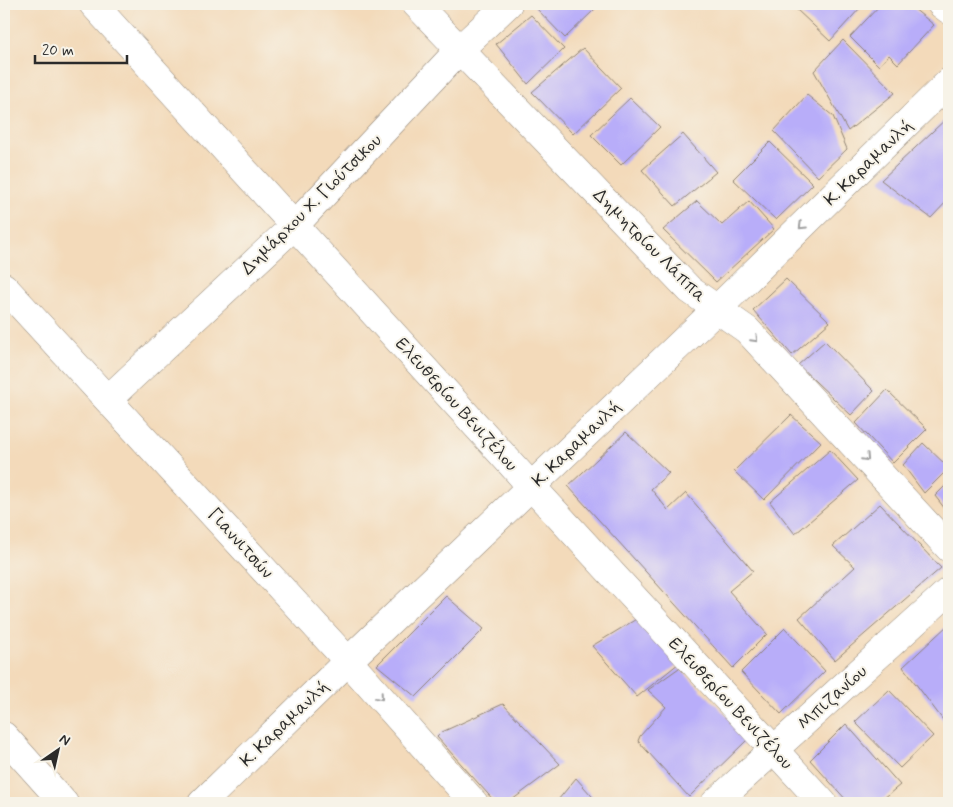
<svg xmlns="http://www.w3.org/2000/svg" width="953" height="807" viewBox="0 0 953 807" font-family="Mynerve,sans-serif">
<rect width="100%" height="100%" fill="#f7f3e8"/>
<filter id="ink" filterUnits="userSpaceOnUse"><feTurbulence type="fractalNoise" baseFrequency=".02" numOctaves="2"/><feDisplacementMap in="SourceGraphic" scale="10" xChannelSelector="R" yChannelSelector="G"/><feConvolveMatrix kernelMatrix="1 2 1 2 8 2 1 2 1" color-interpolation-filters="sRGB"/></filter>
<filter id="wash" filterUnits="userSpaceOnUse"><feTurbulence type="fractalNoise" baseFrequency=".0096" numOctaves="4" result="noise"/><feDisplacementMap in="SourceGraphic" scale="20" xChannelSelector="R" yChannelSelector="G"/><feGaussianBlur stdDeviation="1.12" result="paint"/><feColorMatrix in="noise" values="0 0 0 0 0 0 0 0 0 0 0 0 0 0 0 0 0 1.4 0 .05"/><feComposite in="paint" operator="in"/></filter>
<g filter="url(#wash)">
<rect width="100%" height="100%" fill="#f3daba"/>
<g id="blocks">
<g fill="#b8adf9">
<path d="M 537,4 L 590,4 L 595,9 L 565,38 L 534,6 Z"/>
<path d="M 801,4 L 858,4 L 861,7 L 830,41 L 796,9 Z"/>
<path d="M 881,4 L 908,4 L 934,25 L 898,64 L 889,55 L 879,66 L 850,37 Z"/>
<path d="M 531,15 L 564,49 L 528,84 L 496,44 Z"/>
<path d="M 843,40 L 895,93 L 848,131 L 814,71 Z"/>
<path d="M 583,48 L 621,88 L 573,134 L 532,92 Z"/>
<path d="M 807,95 L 833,116 L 847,149 L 818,177 L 774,131 Z"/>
<path d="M 630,98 L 660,127 L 621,165 L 591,135 Z"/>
<path d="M 949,116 L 949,199 L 931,218 L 881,180 Z"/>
<path d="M 683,134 L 716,172 L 675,206 L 642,170 Z"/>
<path d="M 770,142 L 813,184 L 776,220 L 733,179 Z"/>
<path d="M 697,201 L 722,225 L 749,201 L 774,229 L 716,282 L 663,230 Z"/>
<path d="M 786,279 L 830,322 L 792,355 L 753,310 Z"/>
<path d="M 825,341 L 874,391 L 851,415 L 798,365 Z"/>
<path d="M 887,390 L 927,429 L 893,463 L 856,423 Z"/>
<path d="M 791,415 L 821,442 L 764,500 L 734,471 Z"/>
<path d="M 626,432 L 669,473 L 651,489 L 668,510 L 686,493 L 753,571 L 729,591 L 767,634 L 733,668 L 568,486 Z"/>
<path d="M 923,443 L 949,468 L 924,493 L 903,465 Z"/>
<path d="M 830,450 L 858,480 L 795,534 L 770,502 Z"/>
<path d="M 949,482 L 949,514 L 935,496 Z"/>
<path d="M 880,504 L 941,568 L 835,660 L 799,618 L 855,567 L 833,546 Z"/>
<path d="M 446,596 L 484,629 L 416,697 L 377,665 Z"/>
<path d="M 638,618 L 679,663 L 637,697 L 592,646 Z"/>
<path d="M 949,624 L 949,721 L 946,724 L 903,667 Z"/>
<path d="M 785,628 L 825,671 L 781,714 L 741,672 Z"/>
<path d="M 679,668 L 749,738 L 689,797 L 638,741 L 640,736 L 666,707 L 648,690 Z"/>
<path d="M 889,690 L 933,736 L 900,768 L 855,722 Z"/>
<path d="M 503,704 L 560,764 L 508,803 L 496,803 L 437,737 L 442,732 Z"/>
<path d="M 846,724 L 900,785 L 878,803 L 849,803 L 810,760 Z"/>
<path d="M 576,778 L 598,803 L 560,803 L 558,800 Z"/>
</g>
</g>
</g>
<g filter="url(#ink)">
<use href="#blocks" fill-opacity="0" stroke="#8f8272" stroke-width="1"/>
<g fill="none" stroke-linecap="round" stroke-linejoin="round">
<defs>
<g id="minor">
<path d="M 93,4 L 531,486 L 823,803"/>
<path d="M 416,4 L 690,290 L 747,330 L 949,548"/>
<path d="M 941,4 L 949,10"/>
<path d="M 4,287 L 348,661 L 474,803"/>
<path d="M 108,399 L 295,225 L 460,49 L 508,4"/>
<path d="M 4,736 L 64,803"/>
<path d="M 202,803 L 348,661 L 717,309 L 949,82"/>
<path d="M 715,803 L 949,591"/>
</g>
</defs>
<use href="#minor" stroke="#8f8272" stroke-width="29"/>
<use href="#minor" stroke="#fff" stroke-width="28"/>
</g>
<defs><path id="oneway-chevron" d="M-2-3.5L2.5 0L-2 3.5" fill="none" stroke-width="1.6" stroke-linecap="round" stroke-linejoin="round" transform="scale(1.25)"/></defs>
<g stroke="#a0a0a0">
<use href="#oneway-chevron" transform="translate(802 226) rotate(136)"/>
<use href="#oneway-chevron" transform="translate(755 339) rotate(47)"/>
<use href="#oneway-chevron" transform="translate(866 458) rotate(47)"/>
<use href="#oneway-chevron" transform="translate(380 697) rotate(49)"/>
</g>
</g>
<g text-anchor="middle" stroke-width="4" stroke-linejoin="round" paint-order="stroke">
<g font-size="18" fill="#2b2b2b" stroke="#f7f3e8">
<text transform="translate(868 162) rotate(-44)" y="6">Κ. Καραμανλή</text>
<text transform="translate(311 204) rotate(-45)" y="6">Δημάρχου Χ. Γιούτσικου</text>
<text transform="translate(650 245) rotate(45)" y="6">Δημητρίου Λάππα</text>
<text transform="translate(457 404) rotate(48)" y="6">Ελευθερίου Βενιζέλου</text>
<text transform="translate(576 443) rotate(-44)" y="6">Κ. Καραμανλή</text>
<text transform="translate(241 543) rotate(48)" y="6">Γιαννιτσών</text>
<text transform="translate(832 697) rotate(-42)" y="6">Μπιζανίου</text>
<text transform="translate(731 703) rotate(47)" y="6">Ελευθερίου Βενιζέλου</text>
<text transform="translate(284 723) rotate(-44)" y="6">Κ. Καραμανλή</text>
</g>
</g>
<rect width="953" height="807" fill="none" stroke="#f7f3e8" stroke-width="20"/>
<g transform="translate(58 750) rotate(34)" stroke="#f7f3e8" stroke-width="4" paint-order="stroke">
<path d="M0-4L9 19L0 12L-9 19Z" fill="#2b2b2b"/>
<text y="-8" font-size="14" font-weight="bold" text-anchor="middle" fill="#2b2b2b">N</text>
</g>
<path d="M35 55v8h92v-8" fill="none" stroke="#2b2b2b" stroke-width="2.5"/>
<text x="42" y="55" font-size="15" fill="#2b2b2b" stroke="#f7f3e8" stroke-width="4" paint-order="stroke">20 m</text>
</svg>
